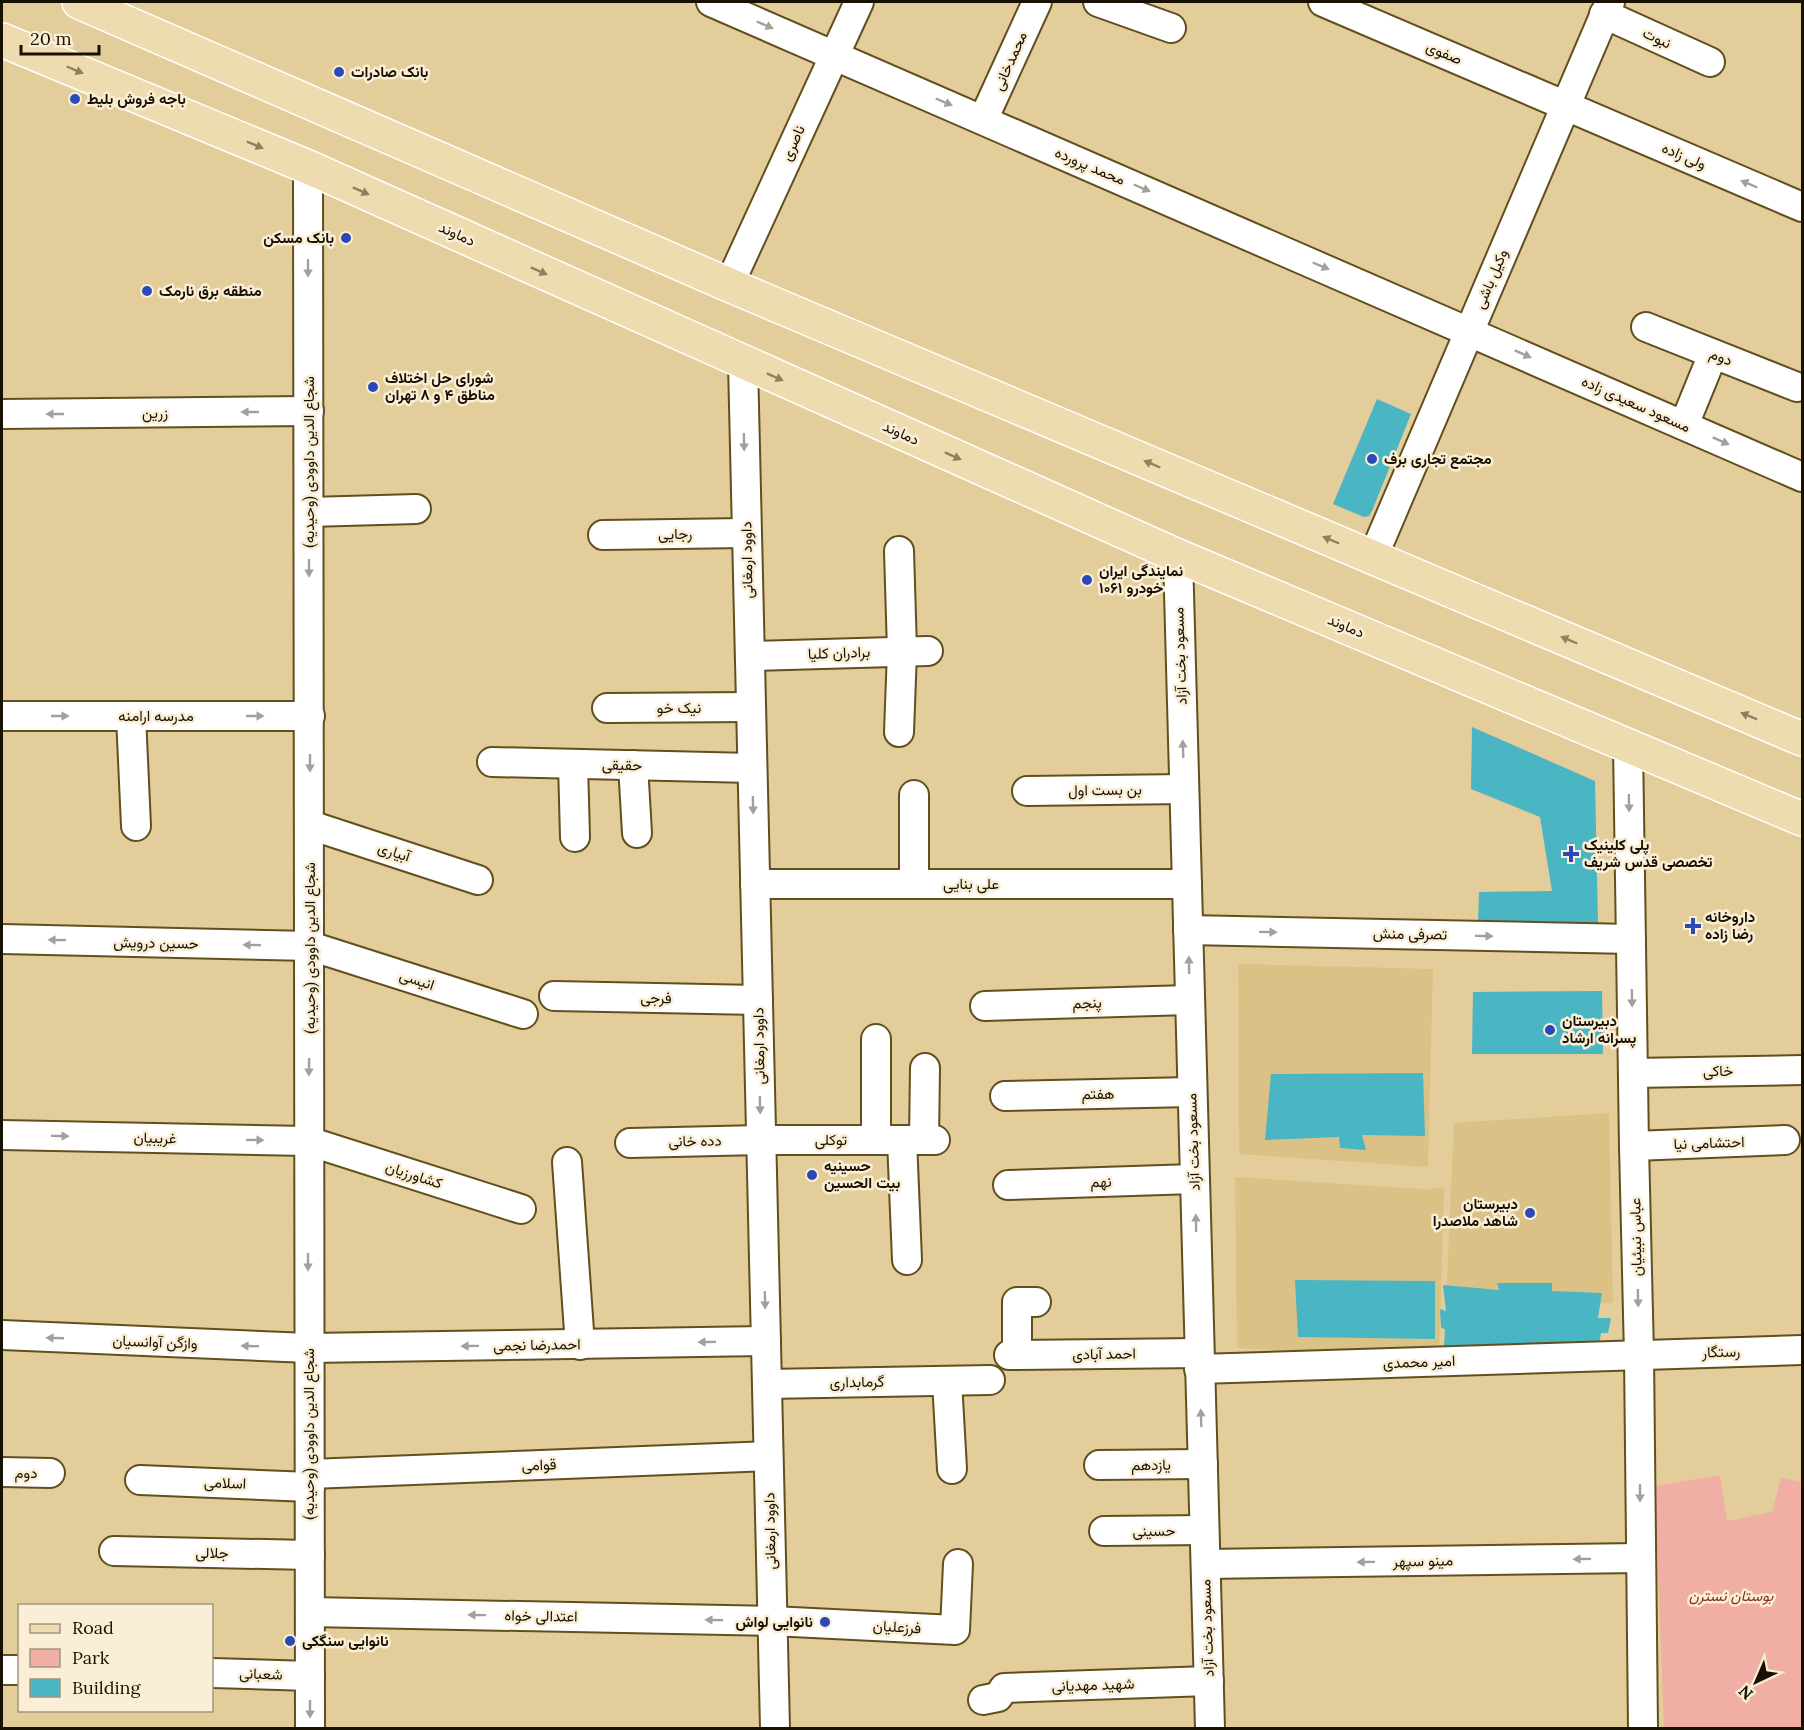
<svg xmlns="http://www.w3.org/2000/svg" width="1804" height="1730" viewBox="0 0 1804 1730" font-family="Lora,Vazirmatn,serif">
<rect width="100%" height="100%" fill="#e3cd9a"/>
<g fill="#dac287">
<path d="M 1238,964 L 1433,969 L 1428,1167 L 1239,1154 Z"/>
<path d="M 1609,1113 L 1613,1303 L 1509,1306 L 1446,1303 L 1454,1123 Z"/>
<path d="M 1235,1177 L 1424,1189 L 1444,1188 L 1439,1359 L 1237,1348 Z"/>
</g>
<path fill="#f1aea5" d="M 1720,1475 L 1727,1521 L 1772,1512 L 1781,1478 L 1802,1482 L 1802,1728 L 1664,1728 L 1655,1486 Z"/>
<g fill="#4ab5c3">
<path d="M 1377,399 L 1411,414 L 1372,511 L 1369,516 L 1364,517 L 1333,504 Z"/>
<path d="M 1472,727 L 1595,781 L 1598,925 L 1478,923 L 1479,892 L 1552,891 L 1540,817 L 1471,789 Z"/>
<path d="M 1602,991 L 1603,1054 L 1472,1054 L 1473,992 Z"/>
<path d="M 1423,1073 L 1425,1136 L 1362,1135 L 1366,1150 L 1340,1148 L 1339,1137 L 1265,1140 L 1271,1074 Z"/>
<path d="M 1295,1280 L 1435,1281 L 1435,1339 L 1298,1337 Z"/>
<path d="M 1497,1283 L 1552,1283 L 1552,1291 L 1602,1293 L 1598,1318 L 1611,1318 L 1608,1333 L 1601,1333 L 1598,1351 L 1496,1354 L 1495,1345 L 1444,1347 L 1445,1329 L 1441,1328 L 1440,1309 L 1446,1311 L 1443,1285 L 1499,1290 Z"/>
</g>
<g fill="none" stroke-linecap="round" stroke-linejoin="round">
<defs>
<g id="minor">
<path d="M 711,2 L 1802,477"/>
<path d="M 1098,2 L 1171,28"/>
<path d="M 1323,2 L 1802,207"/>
<path d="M 1604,14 L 1710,62"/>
<path d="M 983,120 L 1037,2"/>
<path d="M 308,167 L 310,1728"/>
<path d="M 729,285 L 859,2"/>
<path d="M 1646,327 L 1797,387"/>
<path d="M 743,363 L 775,1728"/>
<path d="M 2,414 L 309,411"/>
<path d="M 1684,425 L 1713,354"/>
<path d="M 309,512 L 416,509"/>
<path d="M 603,535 L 746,533"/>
<path d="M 899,551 L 902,651 L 899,732"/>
<path d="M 1178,556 L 1210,1728"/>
<path d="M 1373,557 L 1610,2"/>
<path d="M 750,656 L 928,651"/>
<path d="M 607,708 L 751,707"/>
<path d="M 2,716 L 310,716"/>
<path d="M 131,716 L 136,826"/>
<path d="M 1628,745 L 1634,1146 L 1639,1355 L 1643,1728"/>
<path d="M 492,762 L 752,768"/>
<path d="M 573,764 L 575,837"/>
<path d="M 633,765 L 637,833"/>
<path d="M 1027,791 L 1184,789"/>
<path d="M 914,795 L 914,884"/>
<path d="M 310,825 L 478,880"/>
<path d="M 755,884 L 1187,884"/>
<path d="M 1188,930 L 1631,939"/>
<path d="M 2,939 L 310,946 L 523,1014"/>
<path d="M 554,996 L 758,1000"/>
<path d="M 985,1006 L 1189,1000"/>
<path d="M 1633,1073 L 1802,1070"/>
<path d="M 1005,1096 L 1192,1092"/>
<path d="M 2,1135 L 308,1141 L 521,1209"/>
<path d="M 876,1140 L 876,1039"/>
<path d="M 902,1140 L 907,1260"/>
<path d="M 924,1140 L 925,1068"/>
<path d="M 630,1143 L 761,1140 L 935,1140"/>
<path d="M 1634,1146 L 1785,1140"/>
<path d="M 567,1162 L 580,1345"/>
<path d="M 1008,1185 L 1194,1179"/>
<path d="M 2,1335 L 309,1348 L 766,1341"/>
<path d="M 1009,1355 L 1199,1353"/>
<path d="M 1017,1355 L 1017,1302 L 1036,1302"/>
<path d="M 1199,1369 L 1802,1350"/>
<path d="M 947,1381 L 952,1469"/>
<path d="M 767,1384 L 990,1380"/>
<path d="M 1099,1465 L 1203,1464"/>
<path d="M 2,1472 L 50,1473"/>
<path d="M 310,1474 L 768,1456"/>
<path d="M 140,1480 L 310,1487"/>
<path d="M 1104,1531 L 1204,1530"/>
<path d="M 114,1551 L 310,1555"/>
<path d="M 1206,1564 L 1640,1558"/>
<path d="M 310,1612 L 772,1621 L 955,1630 L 958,1564"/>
<path d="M 2,1670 L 20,1670"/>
<path d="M 212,1673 L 310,1676"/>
<path d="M 983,1700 L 998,1697 L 1004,1688 L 1209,1681"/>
</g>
<g id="major">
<path d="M 79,2 L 729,285 L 1802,739"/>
<path d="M 2,40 L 308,167 L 1178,556 L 1802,819"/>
</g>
</defs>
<use href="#minor" stroke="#624f1e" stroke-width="32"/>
<use href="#major" stroke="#fff" stroke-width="36"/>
<use href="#minor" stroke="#fff" stroke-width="28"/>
<use href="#major" stroke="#eedcb0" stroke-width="33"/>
</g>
<defs><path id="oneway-solid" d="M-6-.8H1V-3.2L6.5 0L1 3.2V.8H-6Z" transform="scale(1.5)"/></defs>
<g fill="#a39f99">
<use href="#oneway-solid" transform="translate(765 25) rotate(23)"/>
<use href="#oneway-solid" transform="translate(944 102) rotate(23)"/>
<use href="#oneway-solid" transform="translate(1749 184) rotate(-157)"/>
<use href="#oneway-solid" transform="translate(1142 188) rotate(23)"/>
<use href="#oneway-solid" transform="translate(1321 266) rotate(23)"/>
<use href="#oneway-solid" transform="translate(308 268) rotate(90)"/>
<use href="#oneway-solid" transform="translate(1523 354) rotate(24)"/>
<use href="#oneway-solid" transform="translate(250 412) rotate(180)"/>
<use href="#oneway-solid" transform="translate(55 414) rotate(180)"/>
<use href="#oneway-solid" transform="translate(1721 441) rotate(24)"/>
<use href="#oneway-solid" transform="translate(744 442) rotate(89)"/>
<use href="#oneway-solid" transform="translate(309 568) rotate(90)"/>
<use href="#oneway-solid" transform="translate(60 716)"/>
<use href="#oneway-solid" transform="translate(255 716)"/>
<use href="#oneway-solid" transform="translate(1183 749) rotate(-92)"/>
<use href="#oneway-solid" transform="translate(310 763) rotate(90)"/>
<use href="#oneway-solid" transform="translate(1629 803) rotate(89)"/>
<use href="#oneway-solid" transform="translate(753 805) rotate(89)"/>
<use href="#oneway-solid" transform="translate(1268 932) rotate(1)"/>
<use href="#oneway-solid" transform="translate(1484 936) rotate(1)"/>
<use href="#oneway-solid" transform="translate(57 940) rotate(-179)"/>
<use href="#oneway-solid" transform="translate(252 945) rotate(-179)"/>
<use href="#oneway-solid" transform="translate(1189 965) rotate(-91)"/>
<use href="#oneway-solid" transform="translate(1632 998) rotate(89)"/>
<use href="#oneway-solid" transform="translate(309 1067) rotate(91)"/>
<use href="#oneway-solid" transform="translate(760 1105) rotate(89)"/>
<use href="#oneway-solid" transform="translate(60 1136) rotate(1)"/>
<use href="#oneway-solid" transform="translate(255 1140) rotate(1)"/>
<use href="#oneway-solid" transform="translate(1196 1223) rotate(-91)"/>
<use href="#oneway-solid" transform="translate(308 1262) rotate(90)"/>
<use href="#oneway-solid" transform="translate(1638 1298) rotate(89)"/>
<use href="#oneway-solid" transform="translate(765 1300) rotate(89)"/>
<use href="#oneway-solid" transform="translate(55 1338) rotate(-178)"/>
<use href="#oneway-solid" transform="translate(707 1342) rotate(179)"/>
<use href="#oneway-solid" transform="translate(250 1346) rotate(-178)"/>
<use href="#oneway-solid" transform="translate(470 1346) rotate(179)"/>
<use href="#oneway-solid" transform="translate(1201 1418) rotate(-92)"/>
<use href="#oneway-solid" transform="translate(1640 1493) rotate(90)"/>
<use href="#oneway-solid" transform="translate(1582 1559) rotate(179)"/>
<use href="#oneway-solid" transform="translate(1366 1562) rotate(179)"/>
<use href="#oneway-solid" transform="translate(477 1615) rotate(-179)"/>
<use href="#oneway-solid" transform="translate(714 1620) rotate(-179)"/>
<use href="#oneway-solid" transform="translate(310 1709) rotate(90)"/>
</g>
<g fill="#8e8061">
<use href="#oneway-solid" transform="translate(75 70) rotate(23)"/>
<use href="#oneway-solid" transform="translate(255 145) rotate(23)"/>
<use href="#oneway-solid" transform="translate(361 191) rotate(24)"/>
<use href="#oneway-solid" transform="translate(539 271) rotate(24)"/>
<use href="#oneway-solid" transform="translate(775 377) rotate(24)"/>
<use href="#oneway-solid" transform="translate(953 456) rotate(24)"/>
<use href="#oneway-solid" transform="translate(1152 464) rotate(-157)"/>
<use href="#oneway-solid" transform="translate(1331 540) rotate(-157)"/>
<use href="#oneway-solid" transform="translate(1569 640) rotate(-157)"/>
<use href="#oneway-solid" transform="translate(1749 716) rotate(-157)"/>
</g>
<g fill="#2b48b8" stroke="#faefd6" stroke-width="2">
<circle cx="339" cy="72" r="6"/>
<circle cx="75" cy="99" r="6"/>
<circle cx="346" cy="238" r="6"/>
<circle cx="147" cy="291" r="6"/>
<circle cx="373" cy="387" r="6"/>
<circle cx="1372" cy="459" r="6"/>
<circle cx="1087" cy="580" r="6"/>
<path d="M1568 845h6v6h6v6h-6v6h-6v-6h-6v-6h6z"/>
<path d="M1690 917h6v6h6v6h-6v6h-6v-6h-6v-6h6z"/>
<circle cx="1550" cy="1030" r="6"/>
<circle cx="812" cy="1175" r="6"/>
<circle cx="1530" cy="1213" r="6"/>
<circle cx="825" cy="1622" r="6"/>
<circle cx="290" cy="1641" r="6"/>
</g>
<g text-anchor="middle" stroke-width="5" stroke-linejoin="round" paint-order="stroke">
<g font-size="15" fill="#181000" stroke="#faefd6">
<text transform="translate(1657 38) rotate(25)" y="5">نبوت</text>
<text transform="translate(1444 53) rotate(23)" y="5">صفوی</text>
<text transform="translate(1010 61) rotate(-66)" y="5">محمدخانی</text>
<text transform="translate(793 143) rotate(-66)" y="5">ناصری</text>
<text transform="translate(1684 156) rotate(23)" y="5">ولی زاده</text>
<text transform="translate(1090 166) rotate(23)" y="5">محمد پرورده</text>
<text transform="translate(457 234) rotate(24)" y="5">دماوند</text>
<text transform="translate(1491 279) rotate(-67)" y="5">وکیل باشی</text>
<text transform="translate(1721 357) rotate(21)" y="5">دوم</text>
<text transform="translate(1636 404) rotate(24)" y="5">مسعود سعیدی زاده</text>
<text x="155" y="418">زرین</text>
<text transform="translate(901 433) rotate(24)" y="5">دماوند</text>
<text transform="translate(309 462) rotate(-90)" y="5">شجاع الدین داوودی (وحیدیه)</text>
<text transform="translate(675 534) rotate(-1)" y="5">رجایی</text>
<text transform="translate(747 560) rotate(-91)" y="5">داوود ارمغانی</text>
<text transform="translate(1346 626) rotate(23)" y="5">دماوند</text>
<text transform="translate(839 653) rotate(-2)" y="5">برادران کلیا</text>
<text transform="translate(1180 656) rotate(-92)" y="5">مسعود بخت آزاد</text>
<text x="679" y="713">نیک خو</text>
<text x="156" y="721">مدرسه ارامنه</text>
<text transform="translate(622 765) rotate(1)" y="5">حقیقی</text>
<text transform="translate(1105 790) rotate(-1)" y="5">بن بست اول</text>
<text transform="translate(394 852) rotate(18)" y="5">آبیاری</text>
<text x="971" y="889">علی بنایی</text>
<text transform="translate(1410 934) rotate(1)" y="5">تصرفی منش</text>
<text transform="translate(156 943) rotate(1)" y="5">حسین درویش</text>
<text transform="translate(310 948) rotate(-90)" y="5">شجاع الدین داوودی (وحیدیه)</text>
<text transform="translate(417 980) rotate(18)" y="5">انیسی</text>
<text transform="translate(656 998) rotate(1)" y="5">فرجی</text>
<text transform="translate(1087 1003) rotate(-2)" y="5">پنجم</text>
<text transform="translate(759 1046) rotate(-91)" y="5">داوود ارمغانی</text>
<text transform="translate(1718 1071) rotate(-1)" y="5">خاکی</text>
<text transform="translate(1098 1094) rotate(-1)" y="5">هفتم</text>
<text transform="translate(155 1138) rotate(1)" y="5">غریبیان</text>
<text x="831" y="1145">توکلی</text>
<text transform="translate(695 1141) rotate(-1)" y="5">دده خانی</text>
<text transform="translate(1193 1142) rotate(-92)" y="5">مسعود بخت آزاد</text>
<text transform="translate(1709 1143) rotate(-2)" y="5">احتشامی نیا</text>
<text transform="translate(414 1175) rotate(18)" y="5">کشاورزیان</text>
<text transform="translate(1101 1182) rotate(-2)" y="5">نهم</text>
<text transform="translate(1636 1237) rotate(-91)" y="5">عباس نبیئیان</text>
<text transform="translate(155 1342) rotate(2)" y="5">وازگن آوانسیان</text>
<text transform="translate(537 1345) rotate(-1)" y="5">احمدرضا نجمی</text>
<text transform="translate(1721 1352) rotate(-2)" y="5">رستگار</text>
<text transform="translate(1104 1354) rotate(-1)" y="5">احمد آبادی</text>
<text transform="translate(1419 1362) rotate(-2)" y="5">امیر محمدی</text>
<text transform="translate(857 1382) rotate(-1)" y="5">گرمابداری</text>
<text transform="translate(309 1434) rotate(-90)" y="5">شجاع الدین داوودی (وحیدیه)</text>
<text transform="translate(539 1465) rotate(-2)" y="5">قوامی</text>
<text transform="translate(1151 1465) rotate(-1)" y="5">یازدهم</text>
<text x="26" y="1478">دوم</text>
<text transform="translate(225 1483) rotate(2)" y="5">اسلامی</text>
<text transform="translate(770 1531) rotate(-91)" y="5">داوود ارمغانی</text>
<text transform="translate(1154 1531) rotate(-1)" y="5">حسینی</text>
<text transform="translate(212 1553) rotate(1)" y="5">جلالی</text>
<text transform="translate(1423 1561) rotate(-1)" y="5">مینو سپهر</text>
<text transform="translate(541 1616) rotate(1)" y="5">اعتدالی خواه</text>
<text transform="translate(897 1627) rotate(3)" y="5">فرزعلیان</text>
<text transform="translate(1207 1628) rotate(-92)" y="5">مسعود بخت آزاد</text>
<text transform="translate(261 1674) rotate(2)" y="5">شعبانی</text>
<text transform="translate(1093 1685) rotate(-2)" y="5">شهید مهدیانی</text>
</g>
<g font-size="15" font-weight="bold" fill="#181000" stroke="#faefd6" text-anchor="start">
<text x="351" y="77">بانک صادرات</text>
<text x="87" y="104">باجه فروش بلیط</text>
<text x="334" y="243" text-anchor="end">بانک مسکن</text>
<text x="159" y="296">منطقه برق نارمک</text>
<text x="385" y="383">شورای حل اختلاف<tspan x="385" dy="17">مناطق ۴ و ۸ تهران</tspan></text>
<text x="1384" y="464">مجتمع تجاری برف</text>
<text x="1099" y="576">نمایندگی ایران<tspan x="1099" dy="17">خودرو ۱۰۶۱</tspan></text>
<text x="1584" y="850">پلی کلینیک<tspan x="1584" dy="17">تخصصی قدس شریف</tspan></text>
<text x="1705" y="922">داروخانه<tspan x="1705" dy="17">رضا زاده</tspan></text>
<text x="1562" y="1026">دبیرستان<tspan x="1562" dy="17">پسرانه ارشاد</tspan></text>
<text x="824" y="1171">حسینیه<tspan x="824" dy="17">بیت الحسین</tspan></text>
<text x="1518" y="1209" text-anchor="end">دبیرستان<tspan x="1518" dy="17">شاهد ملاصدرا</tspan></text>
<text x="813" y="1627" text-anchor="end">نانوایی لواش</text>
<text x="302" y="1646">نانوایی سنگکی</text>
</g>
<g font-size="15" font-style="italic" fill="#8b2d27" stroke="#faefd6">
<text x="1731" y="1601">بوستان نسترن</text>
</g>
</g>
<rect width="1804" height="1730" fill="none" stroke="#181000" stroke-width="6"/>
<rect x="18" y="1604" width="195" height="108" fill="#faefd6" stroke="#a09680" stroke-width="1.5"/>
<rect x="30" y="1624" width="30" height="9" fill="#eedcb0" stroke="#a09680" stroke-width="1.5"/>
<text x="72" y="1634" font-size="18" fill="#181000">Road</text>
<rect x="30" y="1649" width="30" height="18" fill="#f1aea5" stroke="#a09680" stroke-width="1.5"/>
<text x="72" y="1664" font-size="18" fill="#181000">Park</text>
<rect x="30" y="1679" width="30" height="18" fill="#4ab5c3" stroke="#a09680" stroke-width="1.5"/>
<text x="72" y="1694" font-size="18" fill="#181000">Building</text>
<g transform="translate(1756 1682) rotate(224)" stroke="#faefd6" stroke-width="4.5" paint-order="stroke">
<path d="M0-4.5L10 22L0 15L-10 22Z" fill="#181000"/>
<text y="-9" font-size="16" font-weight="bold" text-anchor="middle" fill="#181000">N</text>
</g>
<path d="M21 45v9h78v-9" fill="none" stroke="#181000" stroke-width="3"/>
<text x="30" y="45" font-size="18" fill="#181000" stroke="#faefd6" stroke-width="4.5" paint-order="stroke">20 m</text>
</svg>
